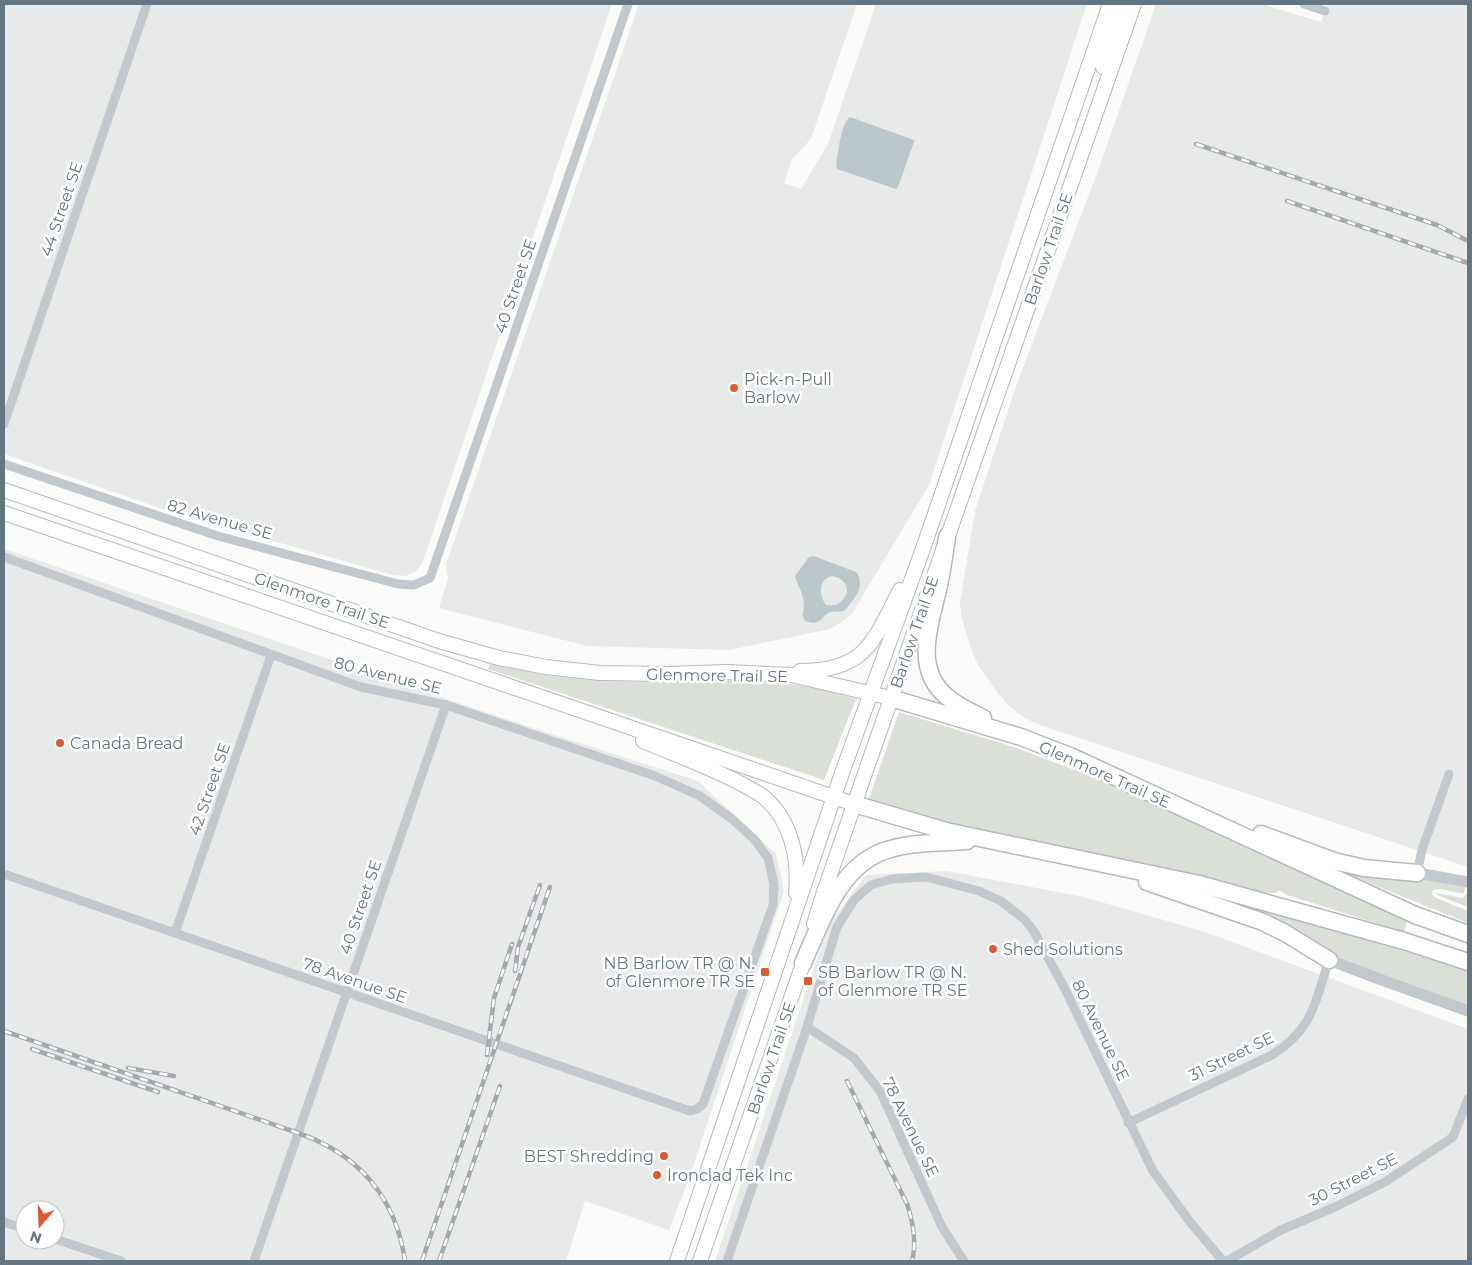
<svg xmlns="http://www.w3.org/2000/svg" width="1472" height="1265" viewBox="0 0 1472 1265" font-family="Montserrat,sans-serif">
<rect width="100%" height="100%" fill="#fafaf8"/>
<g fill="#e8e9e9" fill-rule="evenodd">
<path d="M 4,4 L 612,4 L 422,564 L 415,572 L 405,576 L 393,575 L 210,523 L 157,507 L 4,454 Z"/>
<path d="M 639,4 L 857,4 L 811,139 L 792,159 L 784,183 L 801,189 L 828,144 L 876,4 L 1087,4 L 929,485 L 853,612 L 845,620 L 830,629 L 729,650 L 587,646 L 439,608 L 448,578 L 446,564 Z"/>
<path d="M 1156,4 L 1262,4 L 1321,22 L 1328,4 L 1468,4 L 1468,867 L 1037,724 L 1025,718 L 1009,706 L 997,692 L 978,665 L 971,649 L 961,615 L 960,602 L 975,511 L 1016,386 L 1099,168 Z"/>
<path d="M 4,549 L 527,726 L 698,781 L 776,854 L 784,891 L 691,1173 L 669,1230 L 585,1201 L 566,1261 L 4,1261 ZM 25,1210 L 55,1210 L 55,1240 L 25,1240 Z"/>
<path d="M 947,871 L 1084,897 L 1205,932 L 1468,1029 L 1468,1261 L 715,1261 L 829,924 L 866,875 Z"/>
</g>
<g fill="#dadfd7">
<path d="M 490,663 L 553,676 L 601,681 L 638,682 L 719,679 L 771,681 L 820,689 L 857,699 L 854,704 L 824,780 L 488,669 Z"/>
<path d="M 899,712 L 1014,747 L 1127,790 L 1408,918 L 1404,932 L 1287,895 L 1279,890 L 1275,893 L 1266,893 L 1131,862 L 959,827 L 870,800 L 869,799 Z"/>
<path d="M 1330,867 L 1383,876 L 1429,880 L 1465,887 L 1464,893 C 1454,893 1442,887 1433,890 L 1432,894 L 1436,898 L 1468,911 L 1468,923 Z"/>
<path d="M 1436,893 L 1462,898 L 1468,893 L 1468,907 L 1437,895 Z"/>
<path d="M 1224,900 L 1352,935 L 1468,971 L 1468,1007 L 1352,965 Z"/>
</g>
<g fill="#bbc7cb" fill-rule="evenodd">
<path d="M 850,117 L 914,140 L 914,142 L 898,187 L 896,189 L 837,169 L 836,166 C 838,154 841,123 850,117 Z"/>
<path d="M 814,556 L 856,572 C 867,585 853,601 844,611 C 840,612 835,611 831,612 C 820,615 823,627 805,621 L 802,615 C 808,600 799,590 795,576 L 809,557 ZM 832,576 C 842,578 847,582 847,593 C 842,603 837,607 826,605 C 819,595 818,579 832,576 Z"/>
</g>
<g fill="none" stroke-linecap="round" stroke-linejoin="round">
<defs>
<g id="primary">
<path d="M 1103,67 L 1120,4"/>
<path d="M 4,490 L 439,641 L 499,658 L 546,667 L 600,673 L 667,674 L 727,672 L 791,675 L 891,698"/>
<path d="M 4,513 L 854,804"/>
<path d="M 800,671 C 866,671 873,642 900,590"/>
<path d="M 643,741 C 678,756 716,769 749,788 C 754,791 760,794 765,798 C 792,822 799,860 796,893"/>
<path d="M 814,924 L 823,895 L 864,776 L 1134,4"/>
<path d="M 677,1261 L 842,773 L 925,543 L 1110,4"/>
<path d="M 700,1261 L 806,955"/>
</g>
<g id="motorway">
<path d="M 947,537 C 944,556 942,575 937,594 C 929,628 914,669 947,697 C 958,706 971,712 983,718"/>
<path d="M 891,698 L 1021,737 L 1070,756 L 1415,915 L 1468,934"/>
<path d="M 854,804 L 946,831 L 1199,884 L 1404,941 L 1468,962"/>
<path d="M 1261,834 L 1334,861 L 1364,868 L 1417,873"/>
<path d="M 1147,882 L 1263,922 L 1285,933 L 1329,960"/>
<path d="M 803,963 C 822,921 839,865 887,850 C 913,842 940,843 967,841"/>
</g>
</defs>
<use href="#primary" stroke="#b5babe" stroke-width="16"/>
<use href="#motorway" stroke="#b4b9bd" stroke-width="19"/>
<g stroke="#c3c8cc" stroke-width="9">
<path d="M 1304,4 L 1325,11"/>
<path d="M 4,424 L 147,4"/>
<path d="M 4,464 L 218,536 L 398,584 L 414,585 L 430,578 L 628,4"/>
<path d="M 4,557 L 361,687 L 446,705 L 655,776 L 700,796 L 732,819 L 754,839 L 768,858 L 774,884 L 773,905 L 703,1104 L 697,1109 L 690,1111 L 4,874"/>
<path d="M 1417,873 L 1422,850 L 1449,774"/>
<path d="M 175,933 L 271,655"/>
<path d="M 807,1027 L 854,1058 L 880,1091 L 942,1227 L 964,1261"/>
<path d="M 1128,1123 L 1272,1055 C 1313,1029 1315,1003 1329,960"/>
<path d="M 4,1222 L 25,1229"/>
<path d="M 55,1239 L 121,1261"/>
<path d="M 254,1261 L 446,705"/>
<path d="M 727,1261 L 807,1027 L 837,927 L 854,900 L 871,885 L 892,879 L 926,877 L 979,891 L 1001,901 L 1024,919 L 1033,930 L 1064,987 L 1153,1171 L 1190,1222 L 1223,1261"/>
<path d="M 1227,1261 L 1281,1230 L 1335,1207 L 1385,1182 L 1453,1137 L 1468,1099"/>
</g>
<g stroke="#c3c8cc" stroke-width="11">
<path d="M 1417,873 L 1468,882"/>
<path d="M 1329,960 L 1379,979 L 1468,1011"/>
</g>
<use href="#primary" stroke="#fff" stroke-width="14"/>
<use href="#motorway" stroke="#fff" stroke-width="16"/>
<defs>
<g id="rail">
<path d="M 1196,144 L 1437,225 L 1468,241"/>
<path d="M 1287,201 L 1468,263"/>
<path d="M 515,971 L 518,947 L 540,885"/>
<path d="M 4,1031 L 298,1133 C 359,1154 396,1198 405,1261"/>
<path d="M 32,1049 L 158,1092"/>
<path d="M 487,1055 L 494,998 L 512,944"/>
<path d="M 128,1068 L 174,1076"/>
<path d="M 847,1081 L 907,1204 C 913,1222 917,1242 912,1261"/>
<path d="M 422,1261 C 465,1137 506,1012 550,887"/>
<path d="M 439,1261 L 500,1086"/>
</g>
</defs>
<use href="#rail" stroke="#a2aab0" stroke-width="4.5"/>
<use href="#rail" stroke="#fff" stroke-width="2.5" stroke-dasharray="8" stroke-linecap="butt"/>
</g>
<g fill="#e4572e" stroke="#fff" stroke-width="2">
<circle cx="734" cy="388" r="5"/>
<circle cx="60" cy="743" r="5"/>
<circle cx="993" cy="949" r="5"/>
<rect x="760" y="967" width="10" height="10" rx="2.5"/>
<rect x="803" y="976" width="10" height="10" rx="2.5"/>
<circle cx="664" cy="1156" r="5"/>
<circle cx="657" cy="1175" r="5"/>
</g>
<g text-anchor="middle" stroke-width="5" stroke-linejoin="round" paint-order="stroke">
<g font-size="16" fill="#657683" stroke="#fff">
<text transform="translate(61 209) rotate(-71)" y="6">44 Street SE</text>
<text transform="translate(1048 249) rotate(-71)" y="6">Barlow Trail SE</text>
<text transform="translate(515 286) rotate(-71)" y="6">40 Street SE</text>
<text transform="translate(220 519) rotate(16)" y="6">82 Avenue SE</text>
<text transform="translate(322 600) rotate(19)" y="6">Glenmore Trail SE</text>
<text transform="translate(914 632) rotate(-71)" y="6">Barlow Trail SE</text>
<text transform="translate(388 675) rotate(14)" y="6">80 Avenue SE</text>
<text transform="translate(717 675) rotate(1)" y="6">Glenmore Trail SE</text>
<text transform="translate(1105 774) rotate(24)" y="6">Glenmore Trail SE</text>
<text transform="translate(209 789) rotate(-71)" y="6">42 Street SE</text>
<text transform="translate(360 907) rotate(-71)" y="6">40 Street SE</text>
<text transform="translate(355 980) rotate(19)" y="6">78 Avenue SE</text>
<text transform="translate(1101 1030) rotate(64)" y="6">80 Avenue SE</text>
<text transform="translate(1231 1056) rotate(-26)" y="6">31 Street SE</text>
<text transform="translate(771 1058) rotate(-71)" y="6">Barlow Trail SE</text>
<text transform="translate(911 1127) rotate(64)" y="6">78 Avenue SE</text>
<text transform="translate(1353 1179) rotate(-27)" y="6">30 Street SE</text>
</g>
<g font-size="16" fill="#657683" stroke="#fff" text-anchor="start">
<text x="744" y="385">Pick-n-Pull<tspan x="744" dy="18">Barlow</tspan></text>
<text x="70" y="749">Canada Bread</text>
<text x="1003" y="955">Shed Solutions</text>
<text x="755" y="969" text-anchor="end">NB Barlow TR @ N.<tspan x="755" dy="18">of Glenmore TR SE</tspan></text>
<text x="818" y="978">SB Barlow TR @ N.<tspan x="818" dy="18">of Glenmore TR SE</tspan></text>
<text x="654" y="1162" text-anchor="end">BEST Shredding</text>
<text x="667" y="1181">Ironclad Tek Inc</text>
</g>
</g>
<rect width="1472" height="1265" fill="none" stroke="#657683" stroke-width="10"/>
<g transform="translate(40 1225) rotate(199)"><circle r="24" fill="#ffffff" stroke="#c1c8cd"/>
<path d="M0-4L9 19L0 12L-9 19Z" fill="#e4572e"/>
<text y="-8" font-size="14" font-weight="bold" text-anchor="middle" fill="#657683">N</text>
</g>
</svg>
